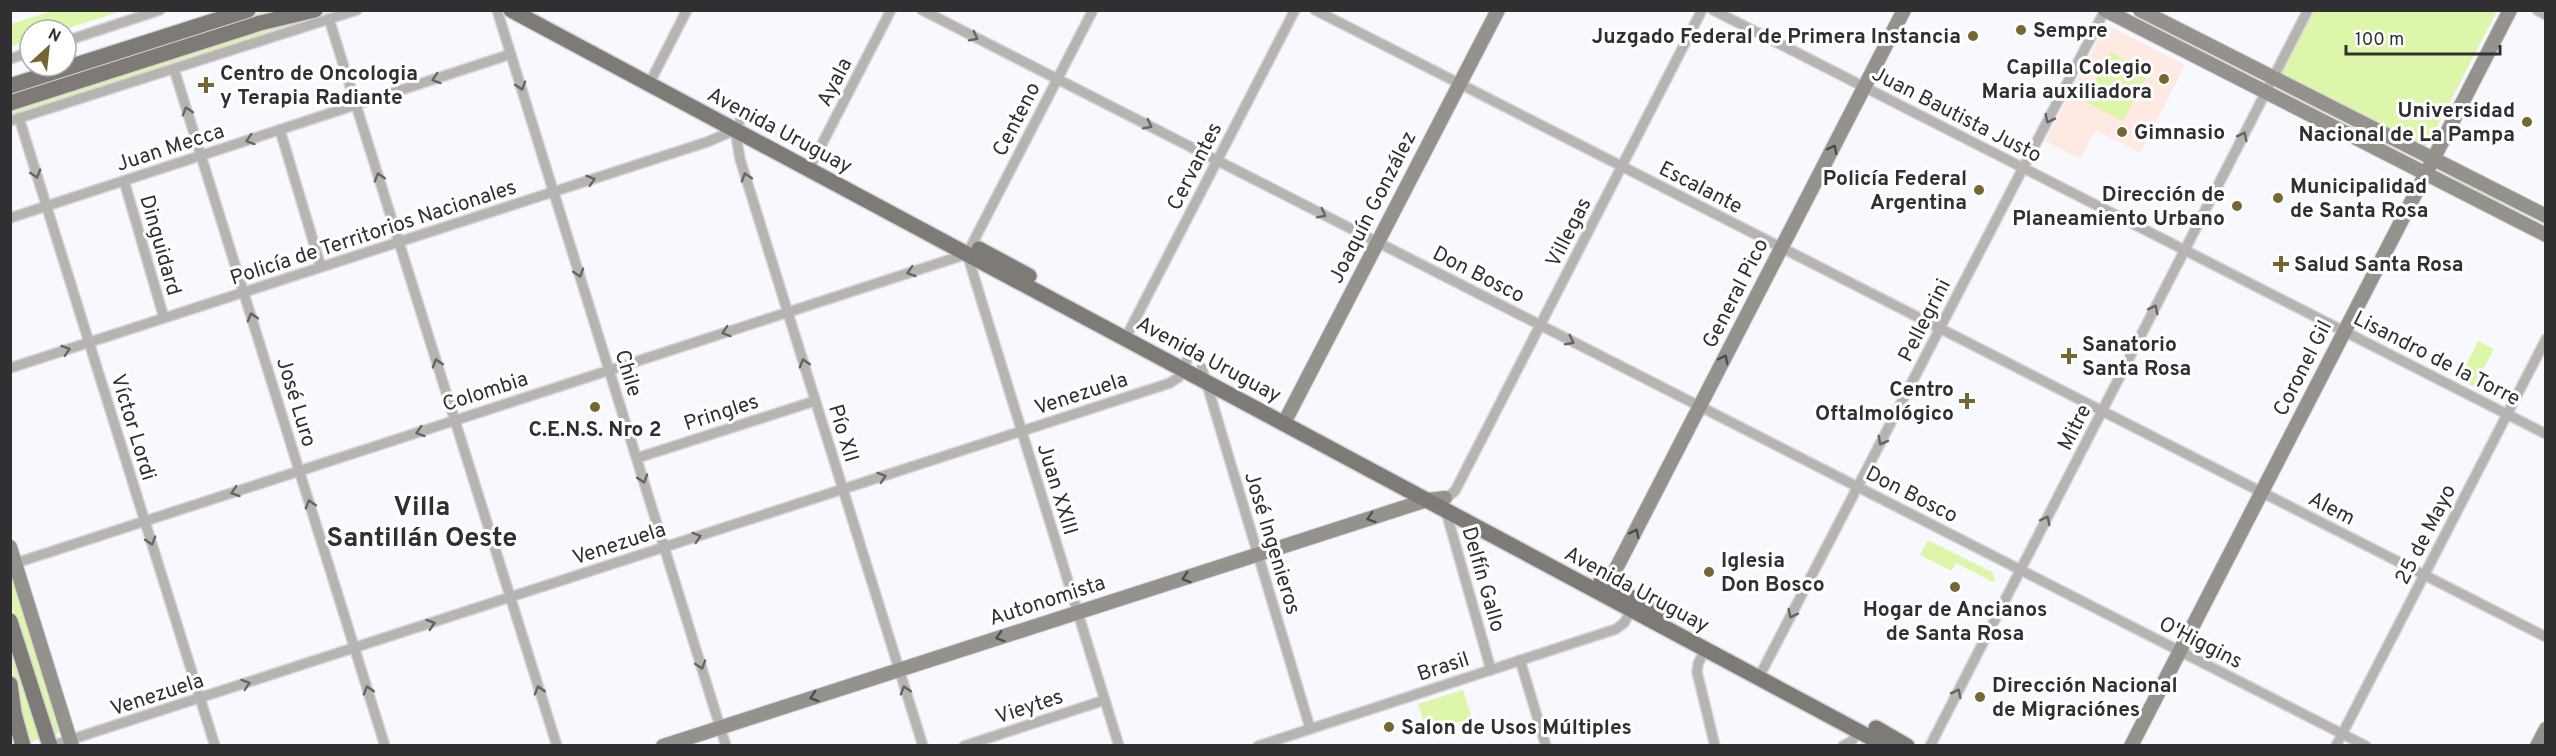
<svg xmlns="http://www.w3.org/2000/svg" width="2556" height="756" viewBox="0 0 2556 756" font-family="Overpass,sans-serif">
<rect width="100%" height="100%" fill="#f8f8ff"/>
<path fill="#fee9e3" d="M 2111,27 L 2185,65 L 2140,153 L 2096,130 L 2080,159 L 2045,141 L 2103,30 Z"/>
<g fill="#def6a9">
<path d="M 55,10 L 122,10 L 122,11 L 62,30 L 30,30 L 30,40 L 11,46 L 11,24 Z"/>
<path d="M 263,11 L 293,11 L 11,97 L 10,92 Z"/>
<path d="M 332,11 L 340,11 L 11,116 L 10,108 L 261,27 Z"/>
<path d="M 2311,11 L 2497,11 L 2429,143 L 2424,147 L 2282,75 L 2281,72 Z"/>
<path d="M 2110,52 L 2149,72 L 2123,121 L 2084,101 Z"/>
<path d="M 2454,175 L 2503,200 L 2502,203 L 2531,218 L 2529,221 L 2451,181 Z"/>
<path d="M 2478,341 L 2494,349 L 2474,387 L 2459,379 Z"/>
<path d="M 1928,540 L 1992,572 L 1995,579 L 1993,582 L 1956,563 L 1951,571 L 1920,555 Z"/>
<path d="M 10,565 L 60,731 L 56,734 L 52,733 L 50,729 L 11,604 Z"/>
<path d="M 10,637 L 40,739 L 30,742 C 17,723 11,661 10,637 Z"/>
<path d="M 1463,690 L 1472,718 L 1427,732 L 1418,704 Z"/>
</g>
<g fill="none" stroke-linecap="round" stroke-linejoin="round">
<defs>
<g id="street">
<path d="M 497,10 L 726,746"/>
<path d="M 922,10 L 2366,746"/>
<path d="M 1093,10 L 967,254 L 1119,746"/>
<path d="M 1315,10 L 2546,637"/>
<path d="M 1713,10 L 2546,434"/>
<path d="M 2537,10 L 2546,15"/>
<path d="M 329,19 L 557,746"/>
<path d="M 66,41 L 160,10"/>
<path d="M 10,59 L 30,52"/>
<path d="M 174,69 L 385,746"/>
<path d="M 649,84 L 687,10"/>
<path d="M 19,118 L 215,746"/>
<path d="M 10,121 L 357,10"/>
<path d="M 280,130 L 321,267"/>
<path d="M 735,130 L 740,159 L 923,746"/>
<path d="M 809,169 L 891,10"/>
<path d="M 124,181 L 164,318"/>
<path d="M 10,218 L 511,54"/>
<path d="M 1125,339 L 1295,10"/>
<path d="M 10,368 L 707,142 L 735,130 L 740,121"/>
<path d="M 1202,368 L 1310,728"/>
<path d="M 637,458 L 815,401"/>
<path d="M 16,563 L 967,254"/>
<path d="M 1705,649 L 1698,664 L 1697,672 L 1715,746"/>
<path d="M 1520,660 L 1546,746"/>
<path d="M 1491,670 L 1443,501 L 1455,491 L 1702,10"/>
<path d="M 1759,677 L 2105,10"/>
<path d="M 51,746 L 1170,383 L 1179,377 L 1187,360"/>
<path d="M 964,746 L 1105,700"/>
<path d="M 1258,746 L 1616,629 L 1624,623 L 1632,609"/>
<path d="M 1843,746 L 1852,741 L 1858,730"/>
<path d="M 1930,746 L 2308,10"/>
<path d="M 2336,746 L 2546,339"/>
</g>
<g id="secondary">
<path d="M 2105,10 L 2546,235"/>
<path d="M 2140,10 L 2546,216"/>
<path d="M 1284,423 L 1498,10"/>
<path d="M 10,547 L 72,746"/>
<path d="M 1604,592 L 1904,10"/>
<path d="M 663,746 L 1427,500 L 1445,498"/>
<path d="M 2131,746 L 2510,10"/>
<path d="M 2537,746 L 2546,729"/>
</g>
<g id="primary">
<path d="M 511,10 L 1886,746"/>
<path d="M 10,86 L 248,10"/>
<path d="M 10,103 L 260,23 L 315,10"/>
<path d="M 979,249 L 1029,276"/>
<path d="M 1601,581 L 1664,615"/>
<path d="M 10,621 L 50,746"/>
<path d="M 10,684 L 14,713 L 23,746"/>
<path d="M 1876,728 L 1907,746"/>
</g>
</defs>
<use href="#street" stroke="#d4d4da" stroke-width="12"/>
<use href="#secondary" stroke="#d4d4da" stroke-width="16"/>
<use href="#primary" stroke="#d4d4da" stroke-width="18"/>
<use href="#street" stroke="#b6b3b1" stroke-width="9"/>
<use href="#secondary" stroke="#95928e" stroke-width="14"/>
<use href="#primary" stroke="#7e7a76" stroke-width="15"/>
</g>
<defs><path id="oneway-chevron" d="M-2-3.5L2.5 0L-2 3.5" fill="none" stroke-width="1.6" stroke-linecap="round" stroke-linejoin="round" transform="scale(1.5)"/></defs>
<g stroke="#666465">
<use href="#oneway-chevron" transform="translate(974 37) rotate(27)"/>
<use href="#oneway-chevron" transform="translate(436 79) rotate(162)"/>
<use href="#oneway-chevron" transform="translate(521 86) rotate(73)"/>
<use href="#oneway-chevron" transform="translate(187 111) rotate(-107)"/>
<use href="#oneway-chevron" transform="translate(2049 119) rotate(117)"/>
<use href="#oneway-chevron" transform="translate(1148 125) rotate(27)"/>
<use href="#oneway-chevron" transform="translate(2243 136) rotate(-63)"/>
<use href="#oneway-chevron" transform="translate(250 140) rotate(162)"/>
<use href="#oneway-chevron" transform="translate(36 174) rotate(73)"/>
<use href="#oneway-chevron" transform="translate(379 177) rotate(-107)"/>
<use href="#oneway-chevron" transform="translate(746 177) rotate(-107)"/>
<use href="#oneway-chevron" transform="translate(591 180) rotate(-18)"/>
<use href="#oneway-chevron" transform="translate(1322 214) rotate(27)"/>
<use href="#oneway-chevron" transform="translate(911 272) rotate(162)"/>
<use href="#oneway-chevron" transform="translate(579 273) rotate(73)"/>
<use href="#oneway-chevron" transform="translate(2154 309) rotate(-63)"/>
<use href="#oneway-chevron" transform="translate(252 317) rotate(-107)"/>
<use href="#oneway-chevron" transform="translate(726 332) rotate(162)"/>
<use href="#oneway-chevron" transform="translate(1570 341) rotate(27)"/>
<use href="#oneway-chevron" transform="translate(66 350) rotate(-18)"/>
<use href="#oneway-chevron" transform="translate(437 363) rotate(-107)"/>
<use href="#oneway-chevron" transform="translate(804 363) rotate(-107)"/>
<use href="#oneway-chevron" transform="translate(420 432) rotate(162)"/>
<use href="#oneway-chevron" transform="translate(1882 441) rotate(118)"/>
<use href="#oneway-chevron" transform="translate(882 477) rotate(-18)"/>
<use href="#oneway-chevron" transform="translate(643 479) rotate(73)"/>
<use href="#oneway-chevron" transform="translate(235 492) rotate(162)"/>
<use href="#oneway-chevron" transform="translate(310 504) rotate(-107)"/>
<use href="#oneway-chevron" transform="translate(2046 520) rotate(-63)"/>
<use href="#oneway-chevron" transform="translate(697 537) rotate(-18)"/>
<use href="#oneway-chevron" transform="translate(151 541) rotate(73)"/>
<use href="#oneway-chevron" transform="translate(1792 614) rotate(117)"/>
<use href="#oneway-chevron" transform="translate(431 624) rotate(-18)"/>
<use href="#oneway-chevron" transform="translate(701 665) rotate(73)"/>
<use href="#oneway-chevron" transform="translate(246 684) rotate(-18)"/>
<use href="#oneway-chevron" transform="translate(368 690) rotate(-107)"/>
<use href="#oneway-chevron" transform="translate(539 690) rotate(-107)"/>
<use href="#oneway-chevron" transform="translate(905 690) rotate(-107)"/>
<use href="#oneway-chevron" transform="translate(1957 693) rotate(-63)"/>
</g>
<g stroke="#4e4d4e">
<use href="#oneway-chevron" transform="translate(1833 149) rotate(-63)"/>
<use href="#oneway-chevron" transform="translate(1724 359) rotate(-63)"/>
<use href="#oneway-chevron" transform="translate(1371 518) rotate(162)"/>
<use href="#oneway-chevron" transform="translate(1635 533) rotate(-63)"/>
<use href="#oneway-chevron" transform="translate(1186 578) rotate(162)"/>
<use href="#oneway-chevron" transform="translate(1000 637) rotate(162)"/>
<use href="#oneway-chevron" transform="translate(814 697) rotate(162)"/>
</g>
<g fill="#756734" stroke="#fff" stroke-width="2">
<circle cx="2021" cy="30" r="6"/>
<circle cx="1973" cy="36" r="6"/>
<circle cx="2164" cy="79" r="6"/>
<path d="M203 76h6v6h6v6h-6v6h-6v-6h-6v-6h6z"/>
<circle cx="2527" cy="122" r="6"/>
<circle cx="2122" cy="132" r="6"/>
<circle cx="1979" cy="190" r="6"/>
<circle cx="2278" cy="198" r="6"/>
<circle cx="2237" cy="206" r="6"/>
<path d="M2278 255h6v6h6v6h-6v6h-6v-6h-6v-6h6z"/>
<path d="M2066 347h6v6h6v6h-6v6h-6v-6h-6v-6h6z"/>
<path d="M1964 392h6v6h6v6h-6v6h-6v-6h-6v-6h6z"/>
<circle cx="595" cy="407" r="6"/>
<circle cx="1709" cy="572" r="6"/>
<circle cx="1955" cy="587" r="6"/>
<circle cx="1980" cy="697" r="6"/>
<circle cx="1389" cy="727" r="6"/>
</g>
<g text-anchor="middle" stroke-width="6" stroke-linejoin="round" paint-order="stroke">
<g font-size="21" font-weight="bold" fill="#303033" stroke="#fff" text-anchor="start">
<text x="2033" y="37">Sempre</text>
<text x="1961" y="43" text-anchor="end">Juzgado Federal de Primera Instancia</text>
<text x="2152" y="74" text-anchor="end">Capilla Colegio<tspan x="2152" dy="24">Maria auxiliadora</tspan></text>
<text x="220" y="80">Centro de Oncologia<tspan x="220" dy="24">y Terapia Radiante</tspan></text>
<text x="2515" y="117" text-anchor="end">Universidad<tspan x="2515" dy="24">Nacional de La Pampa</tspan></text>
<text x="2134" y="139">Gimnasio</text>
<text x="1967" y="185" text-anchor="end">Policía Federal<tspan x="1967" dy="24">Argentina</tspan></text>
<text x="2290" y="193">Municipalidad<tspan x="2290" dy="24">de Santa Rosa</tspan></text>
<text x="2225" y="201" text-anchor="end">Dirección de<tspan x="2225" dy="24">Planeamiento Urbano</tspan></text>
<text x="2294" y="271">Salud Santa Rosa</text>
<text x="2082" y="351">Sanatorio<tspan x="2082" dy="24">Santa Rosa</tspan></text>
<text x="1954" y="396" text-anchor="end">Centro<tspan x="1954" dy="24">Oftalmológico</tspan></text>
<text x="595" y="436" text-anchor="middle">C.E.N.S. Nro 2</text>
<text x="1721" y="567">Iglesia<tspan x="1721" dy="24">Don Bosco</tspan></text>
<text x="1955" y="616" text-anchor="middle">Hogar de Ancianos<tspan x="1955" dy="24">de Santa Rosa</tspan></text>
<text x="1992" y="692">Dirección Nacional<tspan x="1992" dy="24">de Migraciónes</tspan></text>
<text x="1401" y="734">Salon de Usos Múltiples</text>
</g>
<g font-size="21" fill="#303033" stroke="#fff">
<text transform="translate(834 82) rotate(-63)" y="7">Ayala</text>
<text transform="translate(1957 114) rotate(27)" y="7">Juan Bautista Justo</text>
<text transform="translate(1016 119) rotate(-63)" y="7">Centeno</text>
<text transform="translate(780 130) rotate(28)" y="7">Avenida Uruguay</text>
<text transform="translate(170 147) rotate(-18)" y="7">Juan Mecca</text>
<text transform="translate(1194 166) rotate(-63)" y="7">Cervantes</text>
<text transform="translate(1701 187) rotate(27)" y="7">Escalante</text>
<text transform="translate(1372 207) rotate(-63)" y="7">Joaquín González</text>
<text transform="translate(373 232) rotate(-18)" y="7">Policía de Territorios Nacionales</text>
<text transform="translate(1568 232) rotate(-63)" y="7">Villegas</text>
<text transform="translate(161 245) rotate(74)" y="7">Dinguidard</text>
<text transform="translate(1479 274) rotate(27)" y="7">Don Bosco</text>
<text transform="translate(1735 293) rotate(-63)" y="7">General Pico</text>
<text transform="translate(1924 320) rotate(-63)" y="7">Pellegrini</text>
<text transform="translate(2437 358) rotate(27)" y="7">Lisandro de la Torre</text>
<text transform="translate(1209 359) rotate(28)" y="7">Avenida Uruguay</text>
<text transform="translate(2302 368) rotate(-63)" y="7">Coronel Gil</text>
<text transform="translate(629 373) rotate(73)" y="7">Chile</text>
<text transform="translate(485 391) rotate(-18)" y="7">Colombia</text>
<text transform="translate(1081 393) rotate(-18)" y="7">Venezuela</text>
<text transform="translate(297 402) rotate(73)" y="7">José Luro</text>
<text transform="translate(721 412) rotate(-18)" y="7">Pringles</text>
<text transform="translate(134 427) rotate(73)" y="7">Víctor Lordi</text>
<text transform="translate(2074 427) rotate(-63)" y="7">Mitre</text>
<text transform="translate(844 433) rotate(73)" y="7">Pío XII</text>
<text transform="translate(1058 489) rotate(73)" y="7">Juan XXIII</text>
<text transform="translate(1912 494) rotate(27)" y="7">Don Bosco</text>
<text transform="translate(2332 508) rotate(27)" y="7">Alem</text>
<text transform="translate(2425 534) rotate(-63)" y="7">25 de Mayo</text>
<text transform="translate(619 543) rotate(-18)" y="7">Venezuela</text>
<text transform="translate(1273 543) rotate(73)" y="7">José Ingenieros</text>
<text transform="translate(1484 579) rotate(74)" y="7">Delfín Gallo</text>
<text transform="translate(1637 589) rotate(28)" y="7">Avenida Uruguay</text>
<text transform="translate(1047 600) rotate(-18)" y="7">Autonomista</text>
<text transform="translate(2201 642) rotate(27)" y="7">O'Higgins</text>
<text transform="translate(1443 666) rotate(-18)" y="7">Brasil</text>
<text transform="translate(157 694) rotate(-18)" y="7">Venezuela</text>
<text transform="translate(1029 706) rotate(-18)" y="7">Vieytes</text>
</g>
<g font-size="27" font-weight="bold" fill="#303033" stroke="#fff">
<text x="422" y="515">Villa<tspan x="422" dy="31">Santillán Oeste</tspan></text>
</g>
</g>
<rect width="2556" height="756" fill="none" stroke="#303033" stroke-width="24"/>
<g transform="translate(48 48) rotate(27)"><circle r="28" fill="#ffffff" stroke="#acacad" stroke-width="1.5"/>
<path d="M0-4.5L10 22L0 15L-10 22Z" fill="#756734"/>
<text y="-9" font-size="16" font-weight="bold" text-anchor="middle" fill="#303033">N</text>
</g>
<path d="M2346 45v9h154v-9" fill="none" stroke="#303033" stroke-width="3"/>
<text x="2355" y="45" font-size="18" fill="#303033" stroke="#ffffff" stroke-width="4.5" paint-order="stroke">100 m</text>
</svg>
